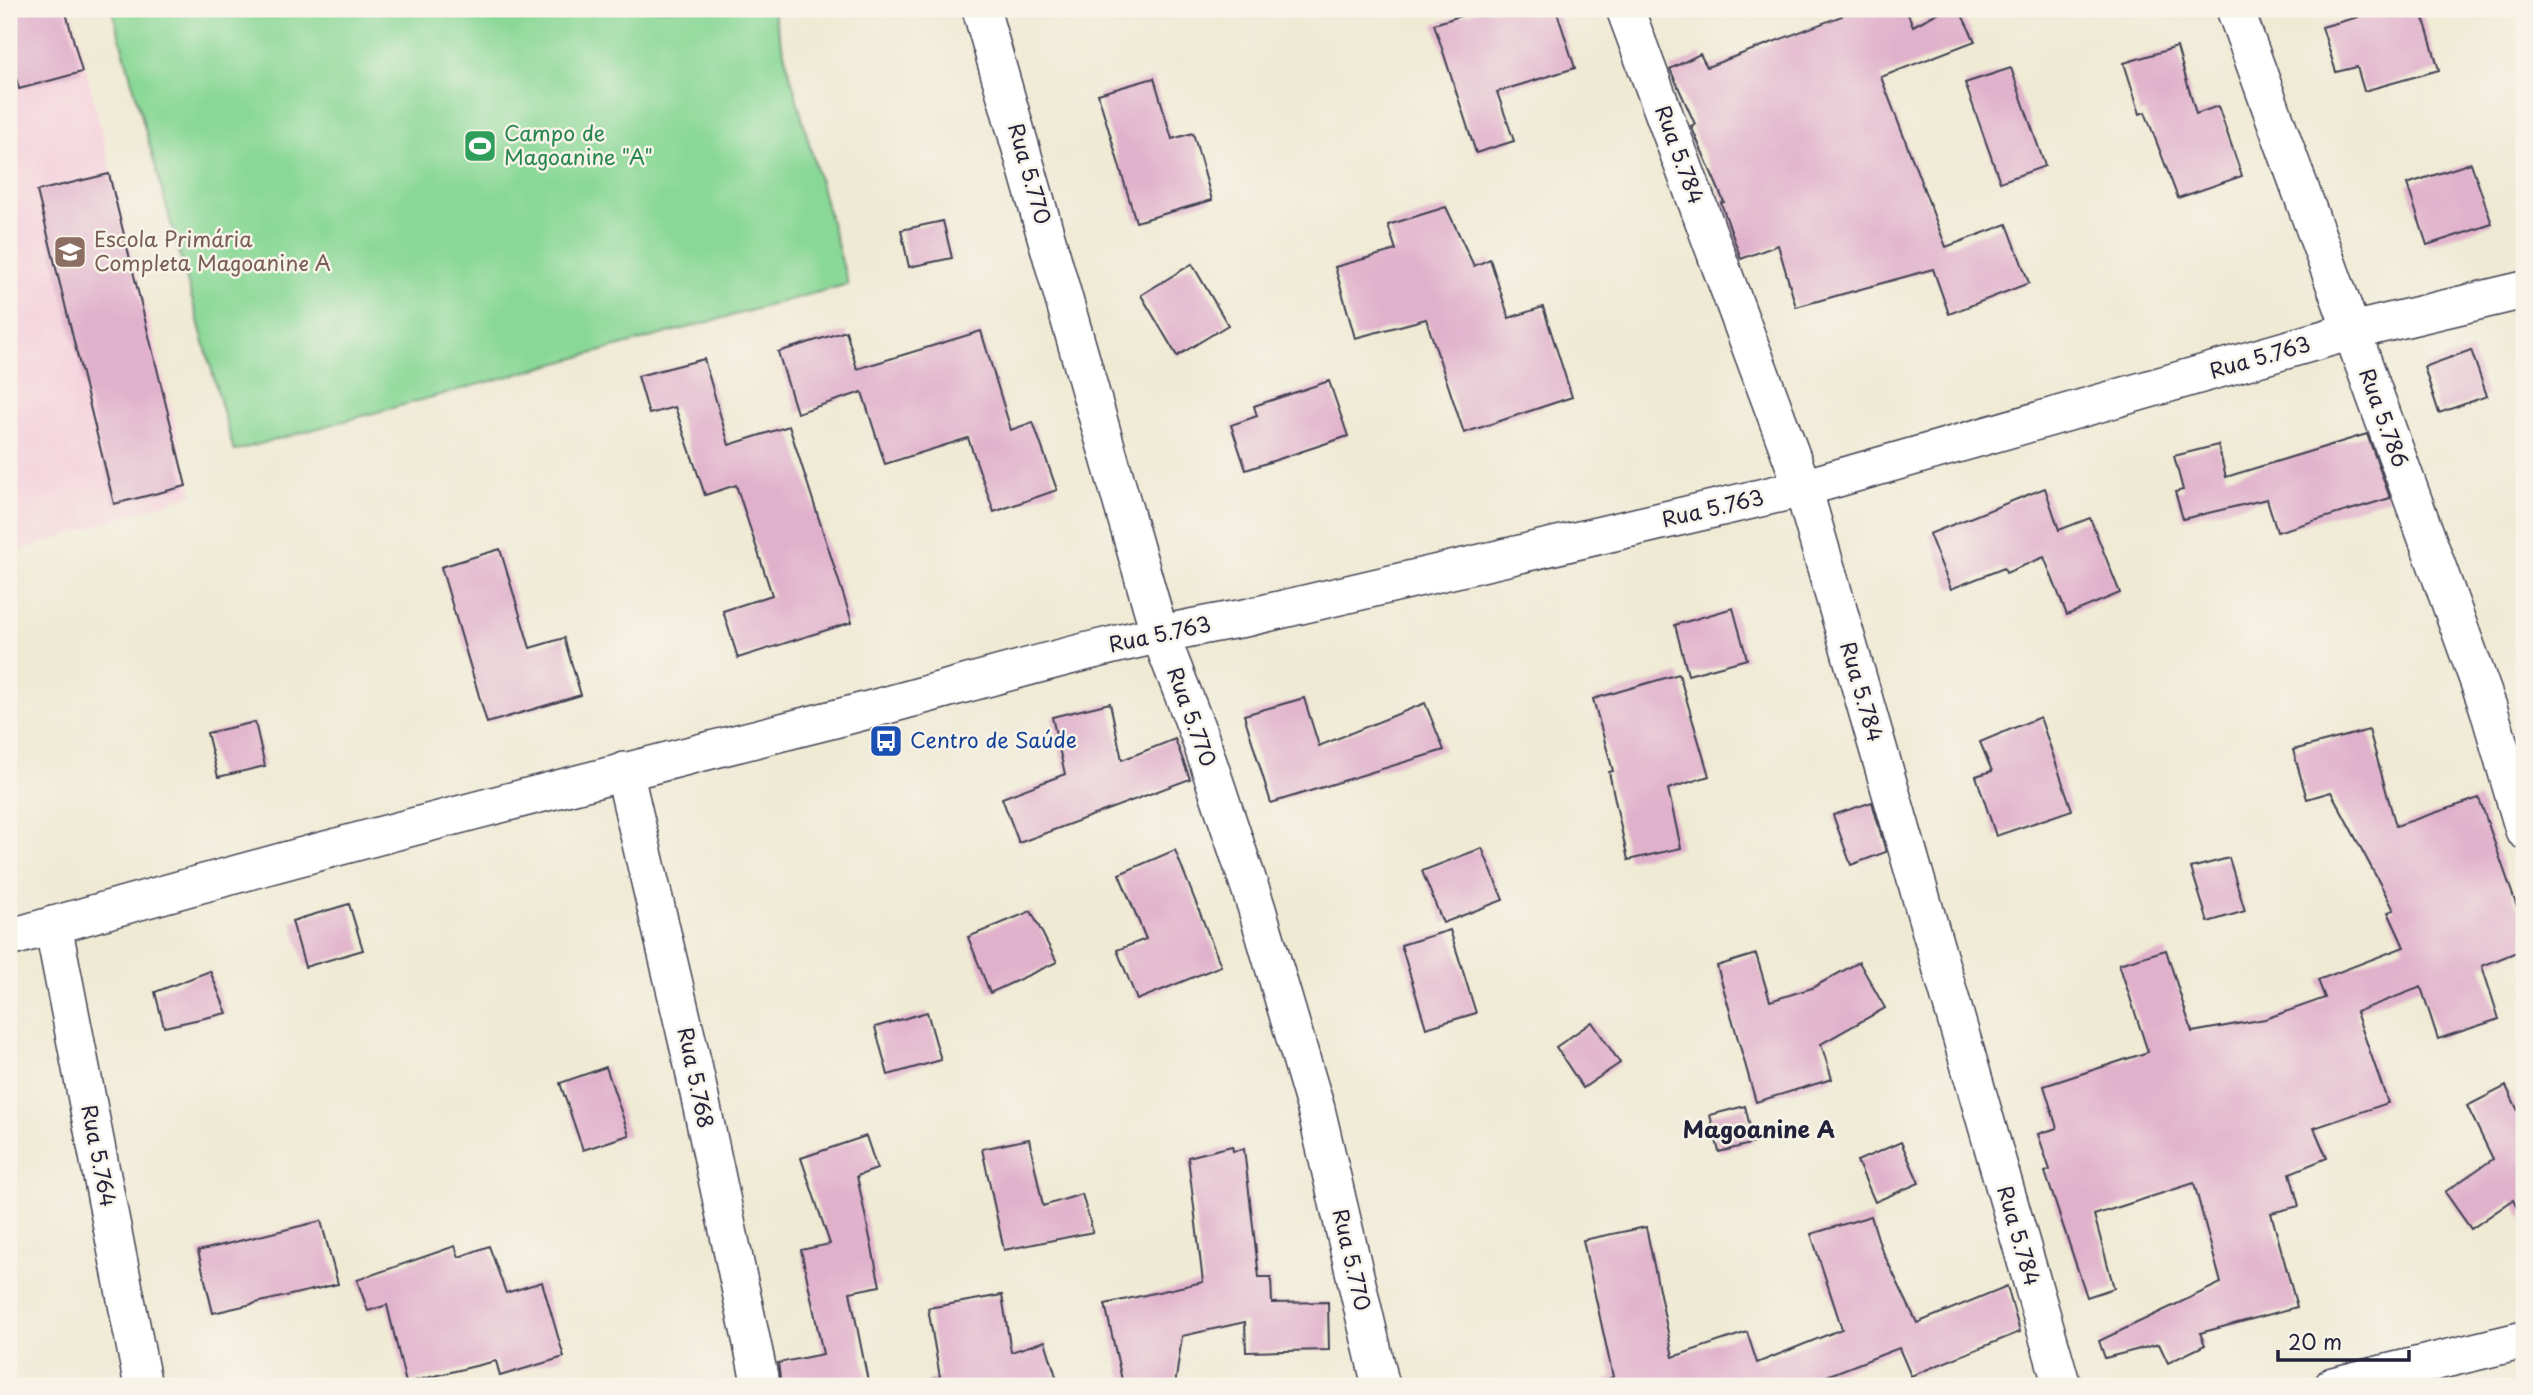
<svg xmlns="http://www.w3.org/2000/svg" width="2533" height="1395" viewBox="0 0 2533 1395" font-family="'Playpen Sans',sans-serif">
<rect width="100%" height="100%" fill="#f7f3e8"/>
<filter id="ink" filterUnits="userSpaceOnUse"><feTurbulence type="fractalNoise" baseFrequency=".0143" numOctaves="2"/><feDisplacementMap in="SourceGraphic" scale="14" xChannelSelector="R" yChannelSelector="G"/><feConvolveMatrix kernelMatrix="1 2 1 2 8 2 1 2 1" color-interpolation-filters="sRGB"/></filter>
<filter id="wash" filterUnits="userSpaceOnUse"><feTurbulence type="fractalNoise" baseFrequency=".00686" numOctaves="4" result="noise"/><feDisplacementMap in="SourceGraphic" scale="28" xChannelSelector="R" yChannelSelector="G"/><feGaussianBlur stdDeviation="1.57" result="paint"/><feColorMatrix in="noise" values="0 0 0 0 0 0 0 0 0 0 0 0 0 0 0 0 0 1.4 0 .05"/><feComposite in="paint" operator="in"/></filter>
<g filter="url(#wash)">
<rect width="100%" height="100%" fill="#efead4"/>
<path fill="#f5cfdc" d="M 9,9 L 71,9 L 193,494 L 9,554 Z"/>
<path fill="#8ad897" stroke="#567d69" stroke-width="2" d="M 112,9 L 772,9 L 848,284 L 234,451 Z"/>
<g id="blocks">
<g fill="#e0b1cb">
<path d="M 9,9 L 65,9 L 82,72 L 19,89 L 9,51 Z"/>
<path d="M 1483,9 L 1556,9 L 1575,68 L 1497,92 L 1514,141 L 1476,153 L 1434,24 Z"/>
<path d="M 1840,9 L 1906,9 L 1913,26 L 1945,9 L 1959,9 L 1975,41 L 1881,77 L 1946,247 L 2007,224 L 2029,283 L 1949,314 L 1933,269 L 1796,307 L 1778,245 L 1741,259 L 1721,203 L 1724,202 L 1691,126 L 1695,124 L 1670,69 L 1700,54 L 1707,67 L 1842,16 Z"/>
<path d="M 2356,9 L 2421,9 L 2439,70 L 2364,91 L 2357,67 L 2336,72 L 2322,27 L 2358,17 Z"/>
<path d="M 2177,47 L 2196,114 L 2218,106 L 2242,176 L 2178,198 L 2145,112 L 2140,114 L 2124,63 Z"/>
<path d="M 2011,68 L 2045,166 L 2000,182 L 1965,83 Z"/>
<path d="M 1154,78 L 1172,139 L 1193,133 L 1212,200 L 1136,222 L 1098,94 Z"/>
<path d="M 2471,163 L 2492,224 L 2427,245 L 2407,184 Z"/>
<path d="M 109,174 L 186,486 L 114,504 L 37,191 Z"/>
<path d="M 1446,207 L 1474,266 L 1490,259 L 1509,318 L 1543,307 L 1572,397 L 1464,433 L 1426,319 L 1355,338 L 1335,267 L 1396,250 L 1388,225 Z"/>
<path d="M 943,221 L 952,258 L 909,267 L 901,230 Z"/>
<path d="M 1192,264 L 1228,325 L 1177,356 L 1141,295 Z"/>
<path d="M 846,331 L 857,369 L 981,331 L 1011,430 L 1033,422 L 1057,490 L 994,512 L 968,438 L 885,464 L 862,392 L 797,413 L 778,352 Z"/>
<path d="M 2471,350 L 2487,396 L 2439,413 L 2424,367 Z"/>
<path d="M 704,359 L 729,445 L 789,426 L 852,622 L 738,658 L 723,611 L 772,595 L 736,485 L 705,495 L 675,407 L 649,414 L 638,376 Z"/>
<path d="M 1329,381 L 1348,436 L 1246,470 L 1231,425 L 1257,416 L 1254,406 Z"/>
<path d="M 2367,434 L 2390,498 L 2277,532 L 2267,499 L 2183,519 L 2175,492 L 2183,490 L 2174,456 L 2218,445 L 2226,477 Z"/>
<path d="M 2045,488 L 2059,530 L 2090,518 L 2120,593 L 2067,615 L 2044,557 L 2006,573 L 2004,568 L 1951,589 L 1929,534 Z"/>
<path d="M 500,549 L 530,648 L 564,638 L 581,695 L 487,723 L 441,567 Z"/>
<path d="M 1733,608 L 1747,659 L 1688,675 L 1675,625 Z"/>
<path d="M 1679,674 L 1709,776 L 1668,789 L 1681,848 L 1628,860 L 1609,772 L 1613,771 L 1593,699 Z"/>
<path d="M 1304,698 L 1319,746 L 1425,703 L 1444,750 L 1271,803 L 1244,715 Z"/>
<path d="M 1110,703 L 1122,760 L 1175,739 L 1190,779 L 1019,843 L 1002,798 L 1065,774 L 1052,717 Z"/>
<path d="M 2040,717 L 2072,810 L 1996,836 L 1976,776 L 1992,771 L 1980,742 Z"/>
<path d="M 255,722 L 265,766 L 218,777 L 207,733 Z"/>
<path d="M 2369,730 L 2396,826 L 2479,798 L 2517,907 L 2524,904 L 2524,949 L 2482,966 L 2499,1019 L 2438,1039 L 2421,987 L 2356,1012 L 2388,1103 L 2314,1128 L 2327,1158 L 2290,1173 L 2299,1206 L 2271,1213 L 2297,1307 L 2200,1333 L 2205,1345 L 2168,1363 L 2159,1344 L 2105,1358 L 2099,1341 L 2221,1283 L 2194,1183 L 2094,1215 L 2114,1288 L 2087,1297 L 2045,1172 L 2050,1170 L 2038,1134 L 2057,1128 L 2044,1086 L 2148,1052 L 2119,964 L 2166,950 L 2192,1032 L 2265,1019 L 2325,998 L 2318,980 L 2404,947 L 2388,912 L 2394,910 L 2331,792 L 2307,799 L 2293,750 Z"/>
<path d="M 1872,802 L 1886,852 L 1851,865 L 1833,815 Z"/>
<path d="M 1482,848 L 1503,900 L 1443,923 L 1422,871 Z"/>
<path d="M 1175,850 L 1221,966 L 1137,1000 L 1117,950 L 1146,939 L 1119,874 Z"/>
<path d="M 2229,858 L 2245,911 L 2208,922 L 2191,868 Z"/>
<path d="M 349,904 L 363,950 L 305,967 L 292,921 Z"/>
<path d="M 1031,911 L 1057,962 L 990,993 L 968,937 Z"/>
<path d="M 1450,930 L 1476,1013 L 1426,1028 L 1401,945 Z"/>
<path d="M 1756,954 L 1770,1001 L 1812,988 L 1859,962 L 1885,1008 L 1821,1044 L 1832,1079 L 1756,1102 L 1717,966 Z"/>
<path d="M 210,971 L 227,1013 L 164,1027 L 155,992 Z"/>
<path d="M 927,1012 L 941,1060 L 888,1075 L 875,1027 Z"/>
<path d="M 1592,1022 L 1620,1063 L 1583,1088 L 1556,1047 Z"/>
<path d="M 606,1067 L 629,1135 L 583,1150 L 560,1083 Z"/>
<path d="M 2506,1086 L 2524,1123 L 2524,1222 L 2513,1200 L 2471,1229 L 2445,1192 L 2493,1159 L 2467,1106 Z"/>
<path d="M 1745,1106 L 1754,1143 L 1719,1152 L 1710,1115 Z"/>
<path d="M 866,1136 L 877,1169 L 857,1176 L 880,1286 L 850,1292 L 869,1386 L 781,1386 L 778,1363 L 823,1354 L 801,1250 L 830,1244 L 801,1158 Z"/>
<path d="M 1029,1139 L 1043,1206 L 1082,1194 L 1093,1232 L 1004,1250 L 982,1149 Z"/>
<path d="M 1901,1142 L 1919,1183 L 1875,1202 L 1857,1161 Z"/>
<path d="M 1232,1146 L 1233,1151 L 1244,1149 L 1259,1277 L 1271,1277 L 1272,1303 L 1328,1302 L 1329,1350 L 1246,1352 L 1245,1322 L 1182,1336 L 1175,1386 L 1122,1380 L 1105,1304 L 1203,1282 L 1188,1157 Z"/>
<path d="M 1871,1216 L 1881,1248 L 1917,1323 L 2007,1286 L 2020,1332 L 1911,1376 L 1899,1348 L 1801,1386 L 1607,1386 L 1606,1380 L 1613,1377 L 1583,1240 L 1646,1227 L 1673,1357 L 1747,1332 L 1757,1363 L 1842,1329 L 1811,1234 Z"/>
<path d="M 321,1221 L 338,1284 L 213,1313 L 198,1251 Z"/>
<path d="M 455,1246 L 459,1257 L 489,1246 L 506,1293 L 542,1282 L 564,1357 L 500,1376 L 496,1361 L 406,1383 L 387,1305 L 368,1311 L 357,1280 Z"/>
<path d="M 1002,1295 L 1011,1352 L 1045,1341 L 1059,1386 L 930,1386 L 929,1380 L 940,1377 L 928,1308 Z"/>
</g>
</g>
</g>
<g filter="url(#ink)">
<use href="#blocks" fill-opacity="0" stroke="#414052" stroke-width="2"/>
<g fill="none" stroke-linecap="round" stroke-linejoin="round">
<defs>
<g id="minor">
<path d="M 981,9 L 1159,632 L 1199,735 L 1256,906 L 1316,1109 L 1381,1386"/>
<path d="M 1625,9 L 1803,488 L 2062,1386"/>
<path d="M 2235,9 L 2488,707 L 2524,830"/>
<path d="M 624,771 L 693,1065 L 761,1386"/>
<path d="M 53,925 L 143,1386"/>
<path d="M 9,938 C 282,859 558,788 834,719 C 971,684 1105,641 1245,618 L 1803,488 L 2352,331 L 2524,290"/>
<path d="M 2333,1386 L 2524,1340"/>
</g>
</defs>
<use href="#minor" stroke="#414052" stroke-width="40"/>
<use href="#minor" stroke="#fff" stroke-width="37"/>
</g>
</g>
<defs>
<symbol id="stadium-square" viewBox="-11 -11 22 22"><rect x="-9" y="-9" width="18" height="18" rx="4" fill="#2e9e5b" stroke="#f7f3e8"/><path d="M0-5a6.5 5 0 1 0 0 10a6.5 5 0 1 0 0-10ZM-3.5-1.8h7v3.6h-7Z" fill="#fff"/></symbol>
<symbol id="school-square" viewBox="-11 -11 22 22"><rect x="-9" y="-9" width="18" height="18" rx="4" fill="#8d6e63" stroke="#f7f3e8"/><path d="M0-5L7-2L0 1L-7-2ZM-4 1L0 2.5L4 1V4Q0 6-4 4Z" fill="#fff"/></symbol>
<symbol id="bus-square" viewBox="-11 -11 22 22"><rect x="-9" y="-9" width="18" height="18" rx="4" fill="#1a4fb4" stroke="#f7f3e8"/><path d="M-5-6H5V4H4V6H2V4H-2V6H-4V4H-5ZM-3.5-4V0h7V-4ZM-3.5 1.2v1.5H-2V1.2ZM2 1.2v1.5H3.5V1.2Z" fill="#fff"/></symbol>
</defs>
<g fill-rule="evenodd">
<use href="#stadium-square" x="461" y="127" width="38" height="38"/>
<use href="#school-square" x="51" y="233" width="38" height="38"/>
<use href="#bus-square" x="867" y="722" width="38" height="38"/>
</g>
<g text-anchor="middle" stroke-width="5" stroke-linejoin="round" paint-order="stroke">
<g font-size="21" fill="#27864d" stroke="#f7f3e8" text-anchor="start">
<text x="504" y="141">Campo de<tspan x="504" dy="24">Magoanine "A"</tspan></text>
</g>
<g font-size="21" fill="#22223b" stroke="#f7f3e8">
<text transform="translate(1679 155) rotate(70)" y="7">Rua 5.784</text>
<text transform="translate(1029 174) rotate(74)" y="7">Rua 5.770</text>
<text transform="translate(2260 358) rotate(-16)" y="7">Rua 5.763</text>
<text transform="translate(2383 418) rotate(70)" y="7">Rua 5.786</text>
<text transform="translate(1713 509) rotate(-13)" y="7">Rua 5.763</text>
<text transform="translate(1160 635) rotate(-12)" y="7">Rua 5.763</text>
<text transform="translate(1861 692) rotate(74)" y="7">Rua 5.784</text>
<text transform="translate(1191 717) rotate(70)" y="7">Rua 5.770</text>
<text transform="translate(695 1078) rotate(78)" y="7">Rua 5.768</text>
<text transform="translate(98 1156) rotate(79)" y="7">Rua 5.764</text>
<text transform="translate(2018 1236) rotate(74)" y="7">Rua 5.784</text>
<text transform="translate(1351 1260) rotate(77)" y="7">Rua 5.770</text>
</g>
<g font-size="21" fill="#785e54" stroke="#f7f3e8" text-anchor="start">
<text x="94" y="247">Escola Primária<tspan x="94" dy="24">Completa Magoanine A</tspan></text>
</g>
<g font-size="21" fill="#164399" stroke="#f7f3e8" text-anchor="start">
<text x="910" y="748">Centro de Saúde</text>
</g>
<g font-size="23" font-weight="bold" fill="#22223b" stroke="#f7f3e8">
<text x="1759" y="1138">Magoanine A</text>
</g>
</g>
<rect width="2533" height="1395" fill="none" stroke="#f7f3e8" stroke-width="35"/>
<path d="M2278 1350v10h131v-10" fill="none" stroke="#22223b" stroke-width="3.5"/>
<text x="2288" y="1350" font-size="21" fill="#22223b" stroke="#f7f3e8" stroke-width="5" paint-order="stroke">20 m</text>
</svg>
